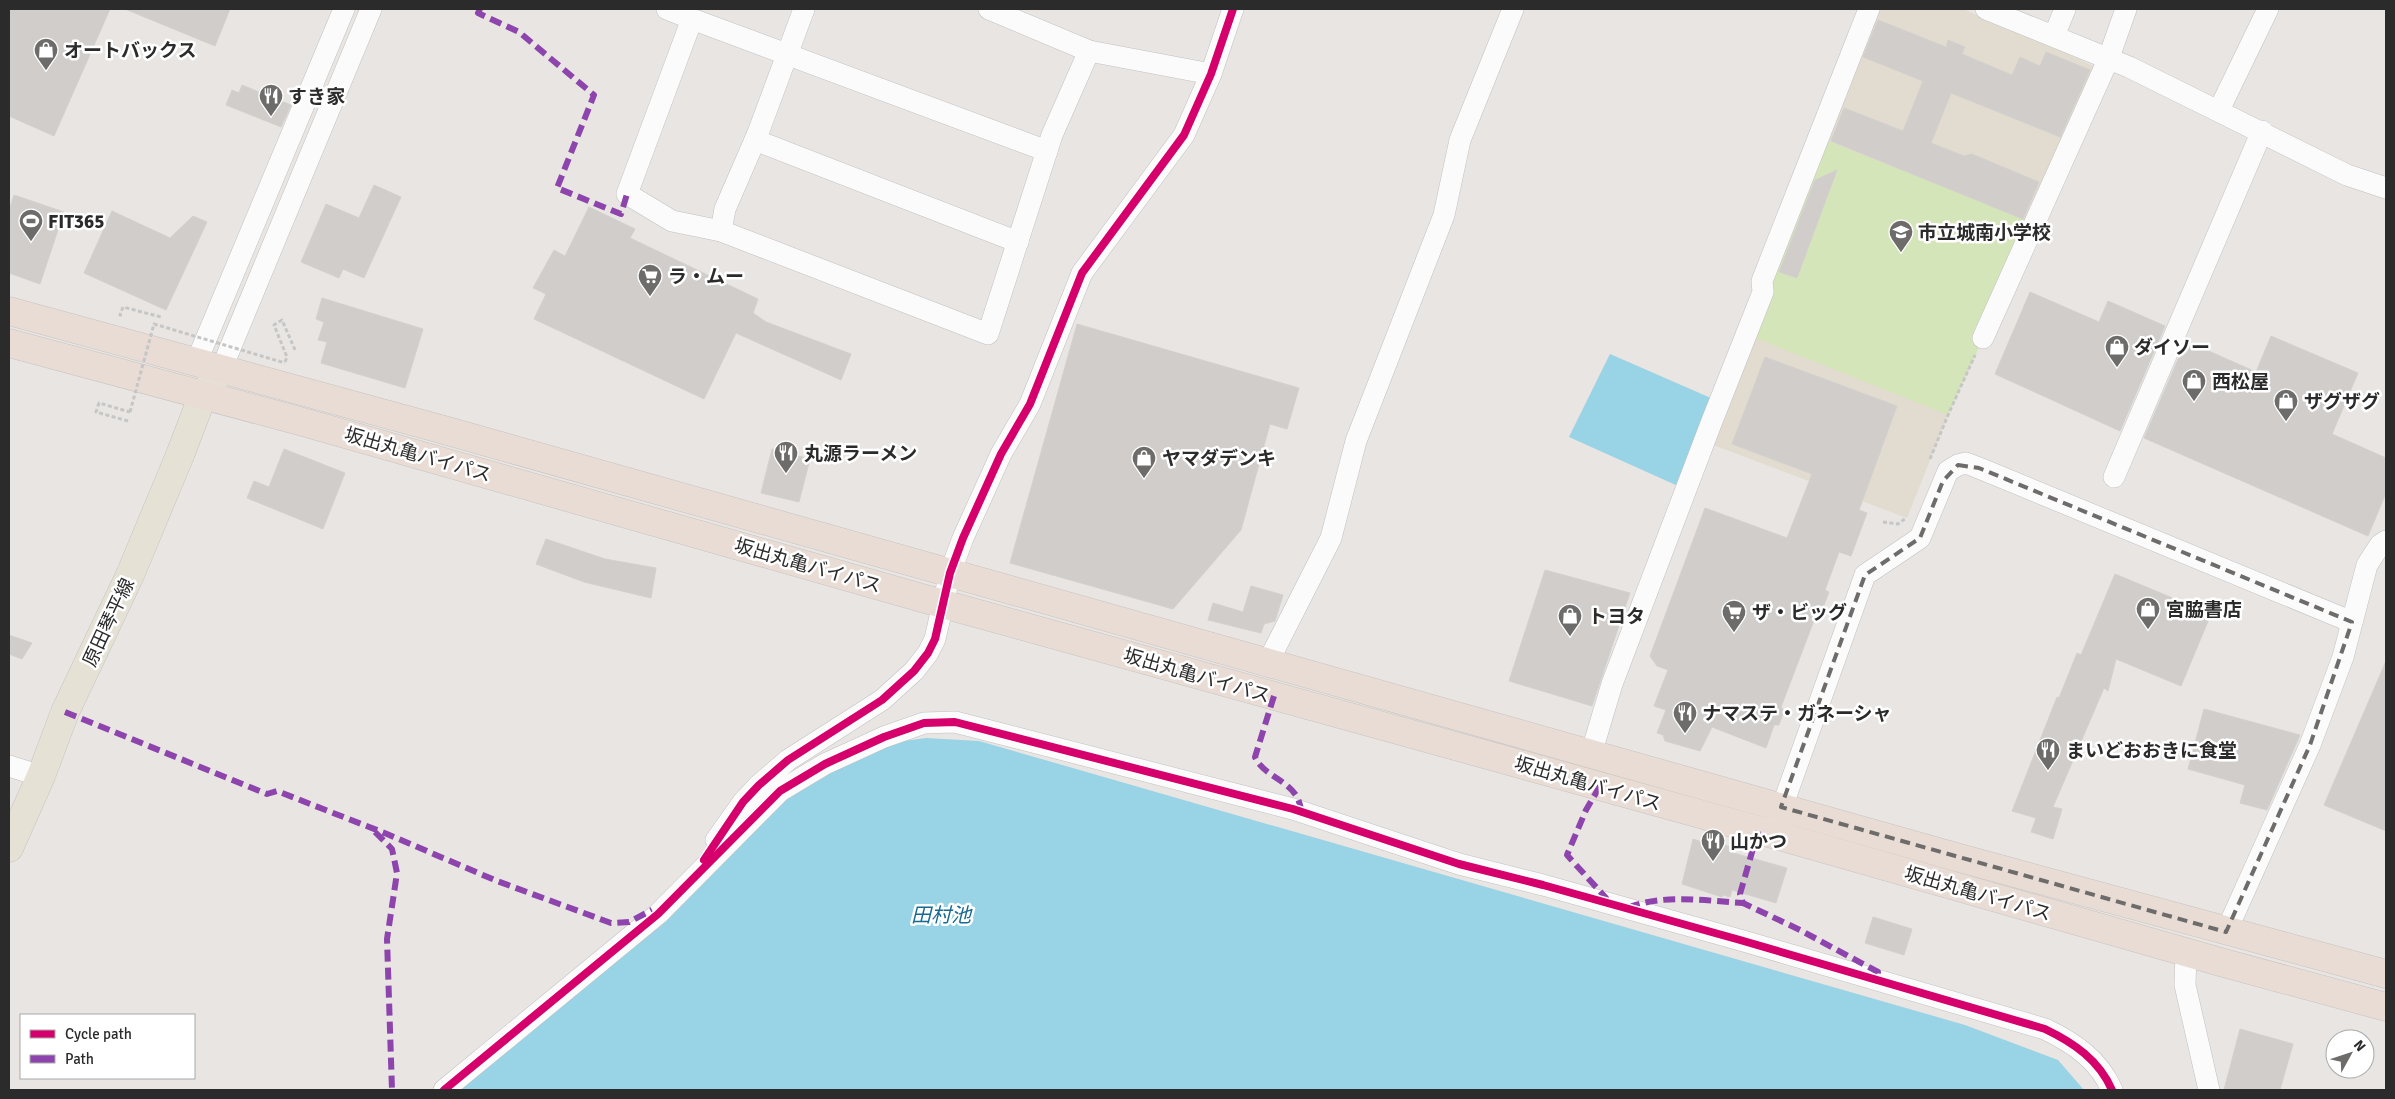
<svg xmlns="http://www.w3.org/2000/svg" width="2395" height="1099" viewBox="0 0 2395 1099" font-family="Signika,'Noto Sans JP',sans-serif">
<rect width="100%" height="100%" fill="#e8e5e2"/>
<path fill="#e2dcd0" d="M 1877,9 L 1963,9 L 2060,50 L 2103,71 L 1948,415 L 1907,518 L 1708,443 L 1569,437 L 1610,354 L 1713,399 Z"/>
<path fill="#d5e5ba" d="M 1825,140 L 2036,223 L 1948,415 L 1753,337 L 1769,282 Z"/>
<g fill="#99d3e6">
<path d="M 1610,354 L 1713,399 L 1678,486 L 1569,437 Z"/>
<path d="M 926,738 L 979,741 L 1965,1025 L 2058,1060 L 2084,1090 L 457,1090 L 761,819 L 813,776 L 867,746 Z"/>
</g>
<g fill="#d0cdcb" stroke="#d3d1cd">
<path d="M 9,9 L 110,9 L 54,136 L 9,116 Z"/>
<path d="M 125,9 L 230,9 L 215,46 Z"/>
<path d="M 1878,20 L 1946,47 L 1948,40 L 1965,47 L 1962,54 L 2012,75 L 2020,57 L 2040,66 L 2046,52 L 2090,70 L 2060,137 L 1951,93 L 1931,143 L 1964,156 L 1972,154 L 2039,182 L 2023,219 L 1831,141 L 1844,108 L 1903,131 L 1923,81 L 1863,57 Z"/>
<path d="M 242,85 L 291,105 L 281,127 L 226,105 L 232,90 L 239,93 Z"/>
<path d="M 1837,170 L 1797,278 L 1779,272 L 1815,180 Z"/>
<path d="M 374,185 L 401,197 L 364,278 L 343,269 L 339,278 L 301,262 L 326,204 L 359,218 Z"/>
<path d="M 14,195 L 64,212 L 40,284 L 9,273 L 9,211 Z"/>
<path d="M 589,207 L 635,229 L 630,238 L 758,299 L 753,313 L 766,322 L 851,354 L 841,380 L 736,333 L 704,399 L 534,319 L 546,294 L 533,288 L 554,250 L 565,256 Z"/>
<path d="M 112,211 L 170,238 L 193,216 L 207,222 L 166,310 L 84,273 Z"/>
<path d="M 2030,292 L 2099,322 L 2108,301 L 2165,326 L 2120,431 L 1995,374 Z"/>
<path d="M 322,298 L 423,329 L 405,388 L 321,363 L 327,342 L 318,340 L 324,322 L 316,319 Z"/>
<path d="M 1077,324 L 1299,388 L 1287,429 L 1270,424 L 1241,530 L 1173,609 L 1010,563 Z"/>
<path d="M 2271,336 L 2358,373 L 2332,434 L 2386,458 L 2386,493 L 2368,536 L 2144,438 L 2186,341 L 2256,372 Z"/>
<path d="M 1765,357 L 1897,406 L 1859,510 L 1867,513 L 1851,556 L 1839,552 L 1825,590 L 1829,592 L 1822,610 L 1818,610 L 1781,707 L 1784,711 L 1779,725 L 1774,725 L 1766,748 L 1712,727 L 1700,751 L 1665,741 L 1663,735 L 1657,733 L 1666,710 L 1654,706 L 1668,670 L 1657,666 L 1650,656 L 1705,508 L 1787,538 L 1812,474 L 1732,444 Z"/>
<path d="M 284,449 L 345,473 L 323,529 L 247,498 L 254,481 L 269,487 Z"/>
<path d="M 772,449 L 810,459 L 799,502 L 761,493 Z"/>
<path d="M 546,539 L 605,559 L 656,568 L 651,598 L 584,582 L 536,564 Z"/>
<path d="M 1545,570 L 1630,593 L 1592,706 L 1509,681 Z"/>
<path d="M 2115,574 L 2211,614 L 2181,686 L 2116,659 L 2108,691 L 2104,688 L 2053,807 L 2062,809 L 2053,839 L 2031,832 L 2036,818 L 2012,811 L 2057,697 L 2059,698 L 2077,653 L 2081,655 Z"/>
<path d="M 1251,586 L 1283,595 L 1275,621 L 1264,624 L 1261,633 L 1208,620 L 1213,603 L 1243,612 Z"/>
<path d="M 9,635 L 32,643 L 22,659 L 9,654 Z"/>
<path d="M 2386,661 L 2386,831 L 2324,805 Z"/>
<path d="M 2204,709 L 2300,735 L 2267,810 L 2240,803 L 2245,785 L 2188,769 Z"/>
<path d="M 1703,838 L 1731,847 L 1730,852 L 1787,868 L 1776,903 L 1732,890 L 1730,897 L 1723,895 L 1722,897 L 1682,884 L 1693,839 L 1702,842 Z"/>
<path d="M 1873,917 L 1912,929 L 1904,955 L 1865,943 Z"/>
<path d="M 2240,1029 L 2293,1044 L 2280,1090 L 2224,1090 Z"/>
</g>
<g fill="none" stroke-linecap="round" stroke-linejoin="round">
<defs>
<g id="minor">
<path d="M 667,9 L 692,19 L 627,194 L 672,221 L 721,231 L 988,334 L 1052,135 L 1089,51 L 989,9"/>
<path d="M 1986,9 L 2129,67 L 2347,175 L 2386,188"/>
<path d="M 692,19 L 1047,151"/>
<path d="M 2054,36 L 2065,9"/>
<path d="M 1089,51 L 1211,74"/>
<path d="M 2219,110 L 2268,9"/>
<path d="M 755,140 L 1018,242"/>
<path d="M 721,231 L 725,209 L 758,133 L 804,9"/>
<path d="M 1983,338 L 2108,60 L 2126,9"/>
<path d="M 196,363 L 344,9"/>
<path d="M 221,370 L 371,9"/>
<path d="M 2114,477 L 2262,131"/>
<path d="M 1268,662 L 1331,538 L 1356,441 L 1444,215 L 1460,140 L 1513,9"/>
<path d="M 1591,754 L 1612,684 L 1712,421 L 1763,292 L 1762,281 L 1869,9"/>
<path d="M 9,766 L 41,776"/>
<path d="M 1777,821 L 1865,575 L 1920,538 L 1948,471 L 1958,465 L 1966,463 L 1979,468 L 2352,622"/>
<path d="M 716,840 L 743,802 L 759,785 L 788,760 L 882,700 L 914,671 L 928,653 L 935,639 L 950,573 L 963,538 L 1001,454 L 1030,404 L 1082,273 L 1184,135 L 1211,74 L 1233,9"/>
<path d="M 2226,932 L 2310,745 L 2343,657 L 2367,565 L 2380,545 L 2386,541"/>
<path d="M 2186,953 L 2185,985 L 2209,1090"/>
<path d="M 444,1090 L 658,914 L 780,791 L 825,764 L 884,737 L 924,723 L 955,722 L 1293,809 L 1459,864 L 1543,885 L 1740,940 L 2045,1029 C 2074,1043 2099,1060 2112,1090"/>
</g>
<path id="major" d="M 9,848 L 41,776 L 65,712 L 130,575 L 180,455 L 203,395 L 221,370"/>
<g id="highway">
<path d="M 9,311 L 444,430 L 1956,857 L 2386,974"/>
<path d="M 9,343 L 303,422 L 943,604 L 1776,835 L 2224,963 L 2386,1007"/>
</g>
</defs>
<use href="#minor" stroke="#c2c1c1" stroke-width="22"/>
<use href="#major" stroke="#c5c3c2" stroke-width="29"/>
<use href="#highway" stroke="#c5c3c2" stroke-width="29"/>
<g stroke="#c6c6c6" stroke-width="3" stroke-dasharray="4 2.5" stroke-linecap="butt">
<path d="M 122,315 L 120,315 L 123,307 L 161,317"/>
<path d="M 285,362 L 287,357 L 274,325 L 282,320 L 296,352"/>
<path d="M 128,421 L 96,412 L 99,403 L 130,412"/>
<path d="M 1930,459 L 1948,415 L 1975,355"/>
<path d="M 1883,522 L 1898,524 L 1906,518"/>
</g>
<use href="#minor" stroke="#fcfbfb" stroke-width="21"/>
<use href="#major" stroke="#e5e2d5" stroke-width="28"/>
<use href="#highway" stroke="#e8dcd4" stroke-width="28"/>
<path stroke="#c6c6c6" stroke-width="3" stroke-dasharray="4 2.5" stroke-linecap="butt" d="M 130,412 L 154,324 L 285,363"/>
<g stroke="#8e44ad" stroke-width="6" stroke-dasharray="12 6" stroke-linecap="butt">
<path d="M 480,9 L 478,13 L 519,32 L 594,95 L 557,188 L 621,214 L 627,194"/>
<path d="M 1274,696 L 1255,757 C 1264,779 1300,781 1301,812"/>
<path d="M 65,712 L 267,794 L 277,791 L 387,834 L 497,881 L 611,923 L 629,922 L 652,910"/>
<path d="M 1600,786 L 1586,810 L 1567,855 L 1606,898 L 1605,902"/>
<path d="M 1758,831 L 1740,894 L 1743,903 L 1800,930 L 1878,972 L 1877,980"/>
<path d="M 375,832 L 392,849 L 397,873 L 387,939 L 392,1090"/>
<path d="M 1631,910 L 1632,906 C 1670,894 1705,901 1743,903"/>
</g>
<defs>
<g id="cycleway">
<path d="M 704,860 L 743,802 L 759,785 L 788,760 L 882,700 L 914,671 L 928,653 L 935,639 L 950,573 L 963,538 L 1001,454 L 1030,404 L 1082,273 L 1184,135 L 1211,74 L 1233,9"/>
<path d="M 444,1090 L 658,914 L 780,791 L 825,764 L 884,737 L 924,723 L 955,722 L 1293,809 L 1459,864 L 1543,885 L 1740,940 L 2045,1029 C 2074,1043 2099,1060 2112,1090"/>
</g>
</defs>
<use href="#cycleway" stroke="#fff" stroke-width="11"/>
<use href="#cycleway" stroke="#d6006c" stroke-width="8"/>
</g>
<path fill="none" stroke="#6d6c6b" stroke-width="4" stroke-dasharray="10 6" stroke-linejoin="round" d="M 1958,465 L 1979,468 L 2352,622 L 2310,745 L 2226,932 L 1781,807 L 1865,575 L 1920,538 L 1943,481 Z"/>
<defs>
<symbol id="shop-pin" viewBox="-11 -11 22 30"><path d="M0 17L-7.5 6A9.5 9.5 0 1 1 7.5 6Z" fill="#6d6c6b" stroke="#fff"/><path d="M-5-2.5h2.3a2.7 3.5 0 0 1 5.4 0H5L5.5 6h-11ZM-1.5-2.5h3a1.5 2.3 0 0 0-3 0Z" fill="#fff"/></symbol>
<symbol id="restaurant-pin" viewBox="-11 -11 22 30"><path d="M0 17L-7.5 6A9.5 9.5 0 1 1 7.5 6Z" fill="#6d6c6b" stroke="#fff"/><path d="M-5-6h1v4h1v-4h1v4h1v-4h1v5L-1.5 .5V6h-2V.5L-5-1ZM5-6V6H3V1.5H1.5Q1.5-4 5-6Z" fill="#fff"/></symbol>
<symbol id="stadium-pin" viewBox="-11 -11 22 30"><path d="M0 17L-7.5 6A9.5 9.5 0 1 1 7.5 6Z" fill="#6d6c6b" stroke="#fff"/><path d="M0-5a6.5 5 0 1 0 0 10a6.5 5 0 1 0 0-10ZM-3.5-1.8h7v3.6h-7Z" fill="#fff"/></symbol>
<symbol id="school-pin" viewBox="-11 -11 22 30"><path d="M0 17L-7.5 6A9.5 9.5 0 1 1 7.5 6Z" fill="#6d6c6b" stroke="#fff"/><path d="M0-5L7-2L0 1L-7-2ZM-4 1L0 2.5L4 1V4Q0 6-4 4Z" fill="#fff"/></symbol>
<symbol id="supermarket-pin" viewBox="-11 -11 22 30"><path d="M0 17L-7.5 6A9.5 9.5 0 1 1 7.5 6Z" fill="#6d6c6b" stroke="#fff"/><path d="M-6-5.5h2.5l.6 2H6L4.5 2H-2.5L-4.4-4H-6ZM-1.5 3.2a1.3 1.3 0 1 0 .1 0ZM3 3.2a1.3 1.3 0 1 0 .1 0Z" fill="#fff"/></symbol>
</defs>
<g fill-rule="evenodd">
<use href="#shop-pin" x="32" y="36" width="28" height="38"/>
<use href="#restaurant-pin" x="257" y="82" width="28" height="38"/>
<use href="#stadium-pin" x="17" y="207" width="28" height="38"/>
<use href="#school-pin" x="1887" y="218" width="28" height="38"/>
<use href="#supermarket-pin" x="636" y="262" width="28" height="38"/>
<use href="#shop-pin" x="2103" y="333" width="28" height="38"/>
<use href="#shop-pin" x="2180" y="367" width="28" height="38"/>
<use href="#shop-pin" x="2272" y="387" width="28" height="38"/>
<use href="#restaurant-pin" x="772" y="439" width="28" height="38"/>
<use href="#shop-pin" x="1130" y="444" width="28" height="38"/>
<use href="#shop-pin" x="2134" y="595" width="28" height="38"/>
<use href="#supermarket-pin" x="1720" y="598" width="28" height="38"/>
<use href="#shop-pin" x="1556" y="602" width="28" height="38"/>
<use href="#restaurant-pin" x="1671" y="699" width="28" height="38"/>
<use href="#restaurant-pin" x="2034" y="736" width="28" height="38"/>
<use href="#restaurant-pin" x="1699" y="827" width="28" height="38"/>
</g>
<g text-anchor="middle" stroke-width="5" stroke-linejoin="round" paint-order="stroke">
<g font-size="19" font-weight="bold" fill="#2b2b2b" stroke="#fff" text-anchor="start">
<text x="64" y="57">オートバックス</text>
<text x="288" y="103">すき家</text>
<text x="48" y="228">FIT365</text>
<text x="1918" y="239">市立城南小学校</text>
<text x="668" y="283">ラ・ムー</text>
<text x="2134" y="354">ダイソー</text>
<text x="2212" y="388">西松屋</text>
<text x="2304" y="408">ザグザグ</text>
<text x="804" y="460">丸源ラーメン</text>
<text x="1162" y="465">ヤマダデンキ</text>
<text x="2166" y="616">宮脇書店</text>
<text x="1752" y="619">ザ・ビッグ</text>
<text x="1588" y="623">トヨタ</text>
<text x="1702" y="720">ナマステ・ガネーシャ</text>
<text x="2066" y="757">まいどおおきに食堂</text>
<text x="1730" y="848">山かつ</text>
</g>
<g font-size="19" fill="#2b2b2b" stroke="#fff">
<text transform="translate(418 454) rotate(16)" y="7">坂出丸亀バイパス</text>
<text transform="translate(808 565) rotate(16)" y="7">坂出丸亀バイパス</text>
<text transform="translate(108 622) rotate(-65)" y="7">原田琴平線</text>
<text transform="translate(1197 675) rotate(16)" y="7">坂出丸亀バイパス</text>
<text transform="translate(1588 783) rotate(16)" y="7">坂出丸亀バイパス</text>
<text transform="translate(1978 893) rotate(16)" y="7">坂出丸亀バイパス</text>
</g>
<g font-size="20" font-style="italic" fill="#166a93" stroke="#fff">
<text x="941" y="922">田村池</text>
</g>
</g>
<rect width="2395" height="1099" fill="none" stroke="#2b2b2b" stroke-width="20"/>
<rect x="20" y="1014" width="175" height="65" fill="#ffffff" stroke="#aaaaaa"/>
<rect x="30" y="1030" width="25" height="8" fill="#d6006c" stroke="#aaaaaa"/>
<text x="65" y="1039" font-size="15" fill="#2b2b2b">Cycle path</text>
<rect x="30" y="1055" width="25" height="8" fill="#8e44ad" stroke="#aaaaaa"/>
<text x="65" y="1064" font-size="15" fill="#2b2b2b">Path</text>
<g transform="translate(2350 1054) rotate(50)"><circle r="24" fill="#ffffff" stroke="#aaaaaa"/>
<path d="M0-4L9 19L0 12L-9 19Z" fill="#6d6c6b"/>
<text y="-8" font-size="14" font-weight="bold" text-anchor="middle" fill="#2b2b2b">N</text>
</g>
</svg>
